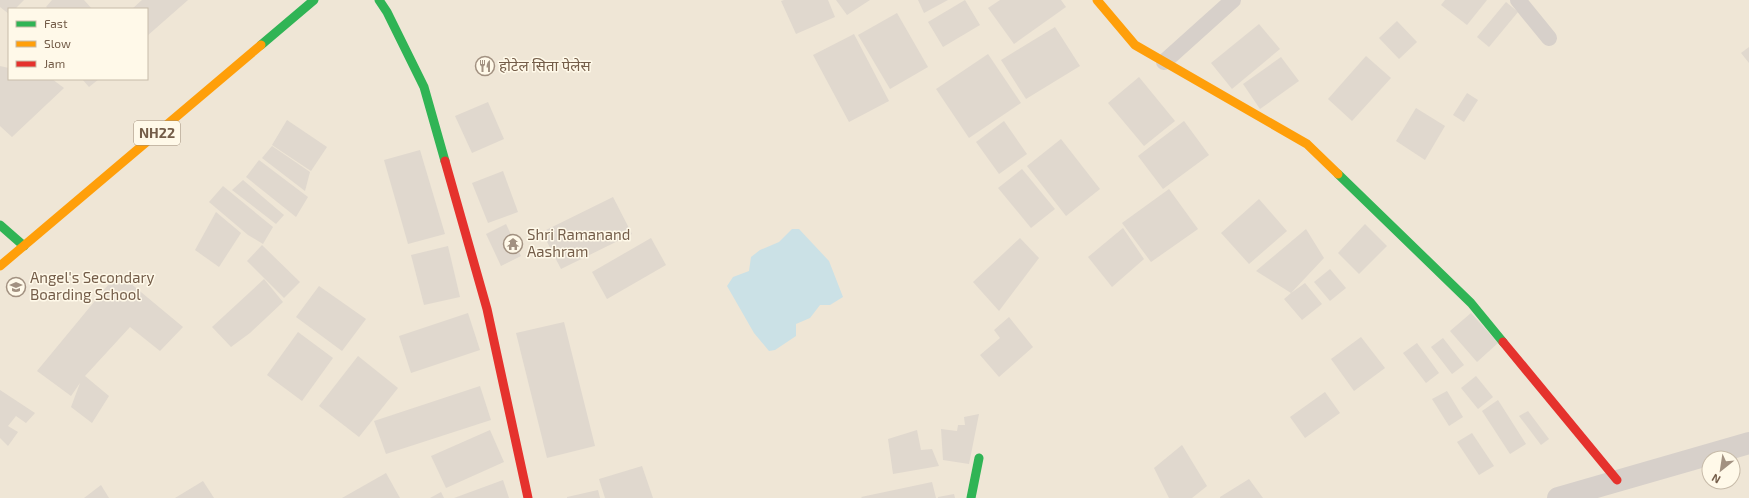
<svg xmlns="http://www.w3.org/2000/svg" width="1749" height="498" viewBox="0 0 1749 498" font-family="'Exo 2','Noto Sans Devanagari',sans-serif">
<rect width="100%" height="100%" fill="#f6f2e9"/>
<path fill="#efe6d6" fill-rule="evenodd" d="M 0,0 L 1749,0 L 1749,498 L 0,498 ZM 9,9 L 147,9 L 147,79 L 9,79 ZM 1709,458 L 1733,458 L 1733,482 L 1709,482 Z"/>
<path fill="#cbe1e6" d="M 792,229 L 799,229 L 829,261 L 843,297 L 830,305 L 820,305 L 810,318 L 796,324 L 796,336 L 775,350 L 769,351 L 754,333 L 727,286 L 733,277 L 749,271 L 751,257 L 760,250 L 779,242 Z"/>
<g fill="#e0d8ce">
<path d="M 0,0 L 24,0 L 15,9 L 9,9 L 9,14 L 0,7 Z"/>
<path d="M 52,0 L 84,0 L 92,9 L 49,9 L 46,7 Z"/>
<path d="M 142,0 L 188,0 L 147,36 L 147,9 L 132,9 Z"/>
<path d="M 784,0 L 828,0 L 835,17 L 796,34 L 781,1 Z"/>
<path d="M 836,0 L 870,0 L 847,15 Z"/>
<path d="M 918,0 L 948,0 L 924,13 Z"/>
<path d="M 965,0 L 980,25 L 943,47 L 928,22 Z"/>
<path d="M 1000,0 L 1061,0 L 1066,7 L 1014,44 L 988,8 Z"/>
<path d="M 1445,0 L 1487,0 L 1467,25 L 1441,5 Z"/>
<path d="M 1506,2 L 1518,12 L 1489,47 L 1477,37 Z"/>
<path d="M 897,13 L 928,67 L 890,89 L 858,35 Z"/>
<path d="M 1397,21 L 1417,42 L 1399,59 L 1379,38 Z"/>
<path d="M 1259,24 L 1280,49 L 1232,89 L 1211,63 Z"/>
<path d="M 1055,27 L 1080,66 L 1026,99 L 1001,60 Z"/>
<path d="M 854,34 L 889,101 L 849,122 L 813,55 Z"/>
<path d="M 1749,47 L 1749,63 L 1741,53 Z"/>
<path d="M 988,54 L 1021,103 L 969,138 L 936,89 Z"/>
<path d="M 1366,56 L 1391,78 L 1352,121 L 1328,99 Z"/>
<path d="M 1281,57 L 1299,81 L 1260,109 L 1243,84 Z"/>
<path d="M 0,66 L 9,68 L 9,79 L 52,79 L 64,88 L 12,137 L 0,126 Z"/>
<path d="M 1139,77 L 1175,121 L 1144,146 L 1108,103 Z"/>
<path d="M 82,79 L 99,79 L 89,87 Z"/>
<path d="M 1467,93 L 1478,100 L 1464,122 L 1453,115 Z"/>
<path d="M 488,102 L 504,139 L 472,153 L 455,116 Z"/>
<path d="M 1416,108 L 1445,126 L 1425,160 L 1396,141 Z"/>
<path d="M 287,120 L 327,147 L 311,171 L 272,145 Z"/>
<path d="M 1004,121 L 1027,154 L 999,174 L 976,142 Z"/>
<path d="M 1184,121 L 1209,155 L 1163,189 L 1138,156 Z"/>
<path d="M 1061,139 L 1100,189 L 1066,216 L 1027,166 Z"/>
<path d="M 272,146 L 310,172 L 305,191 L 262,158 Z"/>
<path d="M 420,150 L 445,234 L 408,244 L 384,160 Z"/>
<path d="M 259,160 L 308,197 L 296,217 L 246,177 Z"/>
<path d="M 1022,169 L 1055,209 L 1031,228 L 998,188 Z"/>
<path d="M 503,171 L 518,212 L 488,223 L 472,183 Z"/>
<path d="M 243,180 L 284,215 L 276,224 L 232,190 Z"/>
<path d="M 223,186 L 273,227 L 263,244 L 248,235 L 209,202 Z"/>
<path d="M 1169,189 L 1198,229 L 1151,262 L 1122,223 Z"/>
<path d="M 613,197 L 632,234 L 561,269 L 542,232 Z"/>
<path d="M 1259,199 L 1287,231 L 1249,264 L 1221,233 Z"/>
<path d="M 216,212 L 241,233 L 219,267 L 195,250 Z"/>
<path d="M 506,224 L 521,256 L 501,266 L 486,234 Z"/>
<path d="M 1365,224 L 1387,246 L 1359,274 L 1338,253 Z"/>
<path d="M 1123,228 L 1144,259 L 1112,287 L 1088,257 Z"/>
<path d="M 1306,229 L 1324,258 L 1291,293 L 1305,283 L 1322,304 L 1302,320 L 1284,299 L 1291,293 L 1256,271 Z"/>
<path d="M 651,238 L 666,265 L 607,299 L 592,272 Z"/>
<path d="M 1020,238 L 1039,258 L 999,311 L 973,282 Z"/>
<path d="M 262,245 L 300,282 L 284,298 L 247,261 Z"/>
<path d="M 448,246 L 460,297 L 424,305 L 411,255 Z"/>
<path d="M 1330,269 L 1346,288 L 1330,301 L 1314,282 Z"/>
<path d="M 118,273 L 183,327 L 160,351 L 130,327 L 85,376 L 109,396 L 92,423 L 71,407 L 80,383 L 71,396 L 37,371 Z"/>
<path d="M 264,279 L 283,302 L 250,333 L 231,347 L 212,327 Z"/>
<path d="M 319,286 L 366,319 L 342,351 L 296,317 Z"/>
<path d="M 468,313 L 480,350 L 411,373 L 399,336 Z"/>
<path d="M 1471,313 L 1498,343 L 1477,362 L 1450,331 Z"/>
<path d="M 1009,317 L 1033,347 L 999,377 L 980,355 L 1000,338 L 994,330 Z"/>
<path d="M 564,322 L 595,446 L 547,458 L 516,333 Z"/>
<path d="M 298,332 L 333,358 L 302,401 L 267,375 Z"/>
<path d="M 1361,337 L 1385,368 L 1354,391 L 1331,359 Z"/>
<path d="M 1443,338 L 1464,365 L 1452,374 L 1431,347 Z"/>
<path d="M 1417,343 L 1439,373 L 1426,383 L 1403,353 Z"/>
<path d="M 358,356 L 398,388 L 359,437 L 319,406 Z"/>
<path d="M 1476,376 L 1493,397 L 1478,409 L 1461,388 Z"/>
<path d="M 480,386 L 491,420 L 386,454 L 374,421 Z"/>
<path d="M 0,390 L 35,413 L 26,423 L 16,416 L 8,426 L 18,432 L 8,446 L 0,438 Z"/>
<path d="M 1447,391 L 1463,417 L 1449,426 L 1432,399 Z"/>
<path d="M 1325,392 L 1340,413 L 1305,438 L 1290,417 Z"/>
<path d="M 1498,400 L 1526,444 L 1510,454 L 1482,411 Z"/>
<path d="M 1528,411 L 1549,439 L 1541,445 L 1519,416 Z"/>
<path d="M 979,414 L 969,464 L 943,460 L 941,429 L 957,431 L 958,425 L 965,425 L 964,417 Z"/>
<path d="M 490,430 L 504,462 L 446,488 L 431,456 Z"/>
<path d="M 917,430 L 921,450 L 932,449 L 939,466 L 893,474 L 888,439 Z"/>
<path d="M 1472,433 L 1494,466 L 1479,475 L 1457,442 Z"/>
<path d="M 1182,445 L 1207,486 L 1192,498 L 1169,498 L 1154,468 Z"/>
<path d="M 642,466 L 653,498 L 605,498 L 599,479 Z"/>
<path d="M 386,473 L 400,498 L 342,498 Z"/>
<path d="M 1249,479 L 1263,498 L 1220,498 L 1220,497 Z"/>
<path d="M 503,480 L 509,498 L 454,498 Z"/>
<path d="M 203,481 L 214,498 L 175,498 Z"/>
<path d="M 932,482 L 936,498 L 862,498 L 861,497 Z"/>
<path d="M 101,485 L 109,498 L 84,498 Z"/>
<path d="M 598,490 L 600,498 L 567,498 L 567,497 Z"/>
<path d="M 441,492 L 444,498 L 430,498 Z"/>
<path d="M 954,494 L 955,498 L 938,498 L 938,497 Z"/>
</g>
<g fill="none" stroke-linecap="round" stroke-linejoin="round">
<g stroke="#d7d0ca" stroke-width="16">
<path d="M 1518,0 L 1549,38"/>
<path d="M 1164,62 L 1233,0"/>
</g>
<path stroke="#d7d0ca" stroke-width="22" d="M 1558,498 L 1749,443"/>
<g stroke="#30b455" stroke-width="9">
<path d="M 379,0 L 387,12 L 424,87 L 445,161"/>
<path d="M 261,45 L 314,0"/>
<path d="M 1338,174 L 1471,303 L 1503,342"/>
<path d="M 0,225 L 24,246"/>
<path d="M 971,498 L 979,458"/>
</g>
<g stroke="#ff9f0a" stroke-width="9">
<path d="M 1097,0 L 1135,45 L 1307,144 L 1338,174"/>
<path d="M 0,266 L 261,45"/>
</g>
<g stroke="#e5322d" stroke-width="9">
<path d="M 445,161 L 487,309 L 528,498"/>
<path d="M 1503,342 L 1617,480"/>
</g>
</g>
<defs>
<symbol id="restaurant-ring" viewBox="-11 -11 22 22"><circle r="9.5" fill="#fff9e9" stroke="#a29181" stroke-width="1.5"/><path d="M-5-6h1v4h1v-4h1v4h1v-4h1v5L-1.5 .5V6h-2V.5L-5-1ZM5-6V6H3V1.5H1.5Q1.5-4 5-6Z" fill="#a29181"/></symbol>
<symbol id="temple-ring" viewBox="-11 -11 22 22"><circle r="9.5" fill="#fff9e9" stroke="#a29181" stroke-width="1.5"/><path d="M0-6L5-2H3V0L6.5 2.5H4V6H1.5V3h-3V6H-4V2.5H-6.5L-3 0V-2H-5Z" fill="#a29181"/></symbol>
<symbol id="school-ring" viewBox="-11 -11 22 22"><circle r="9.5" fill="#fff9e9" stroke="#a29181" stroke-width="1.5"/><path d="M0-5L7-2L0 1L-7-2ZM-4 1L0 2.5L4 1V4Q0 6-4 4Z" fill="#a29181"/></symbol>
</defs>
<g fill-rule="evenodd">
<use href="#restaurant-ring" x="474" y="55" width="22" height="22"/>
<use href="#temple-ring" x="502" y="233" width="22" height="22"/>
<use href="#school-ring" x="5" y="276" width="22" height="22"/>
</g>
<g text-anchor="middle" stroke-width="3" stroke-linejoin="round" paint-order="stroke">
<rect fill="#fff9e9" stroke="#9e8c79" stroke-width="1" x="134" y="121" width="46" height="24" rx="3"/>
<g font-size="14" font-weight="bold" fill="#745d49">
<text x="157" y="138">NH22</text>
</g>
<g font-size="15" fill="#745d49" stroke="#fff9e9" text-anchor="start">
<text x="499" y="71">होटेल सिता पेलेस</text>
<text x="527" y="240">Shri Ramanand<tspan x="527" dy="17">Aashram</tspan></text>
<text x="30" y="283">Angel's Secondary<tspan x="30" dy="17">Boarding School</tspan></text>
</g>
</g>
<rect x="8" y="8" width="140" height="72" fill="#fff9e9" stroke="#c7bba9"/>
<rect x="16" y="21" width="20" height="6" fill="#30b455" stroke="#c7bba9"/>
<text x="44" y="28" font-size="12" fill="#745d49">Fast</text>
<rect x="16" y="41" width="20" height="6" fill="#ff9f0a" stroke="#c7bba9"/>
<text x="44" y="48" font-size="12" fill="#745d49">Slow</text>
<rect x="16" y="61" width="20" height="6" fill="#e5322d" stroke="#c7bba9"/>
<text x="44" y="68" font-size="12" fill="#745d49">Jam</text>
<g transform="translate(1721 470) rotate(210)"><circle r="19" fill="#fff9e9" stroke="#c7bba9"/>
<path d="M0-3L7 15L0 10L-7 15Z" fill="#a29181"/>
<text y="-6" font-size="11" font-weight="bold" text-anchor="middle" fill="#745d49">N</text>
</g>
</svg>
